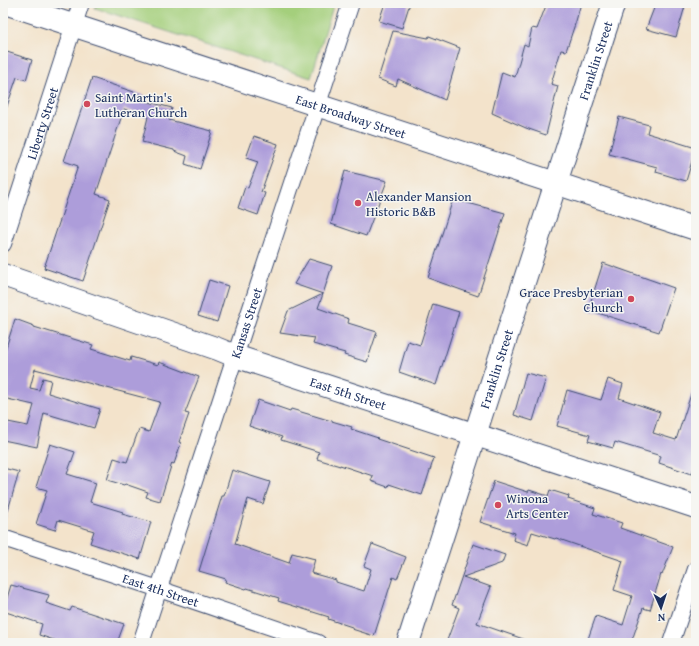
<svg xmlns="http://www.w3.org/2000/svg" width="699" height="646" viewBox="0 0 699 646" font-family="'Gentium Book Plus',serif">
<rect width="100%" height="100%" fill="#f6f6f2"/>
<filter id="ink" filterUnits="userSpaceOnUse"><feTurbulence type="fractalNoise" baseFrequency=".025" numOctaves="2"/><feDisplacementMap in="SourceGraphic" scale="8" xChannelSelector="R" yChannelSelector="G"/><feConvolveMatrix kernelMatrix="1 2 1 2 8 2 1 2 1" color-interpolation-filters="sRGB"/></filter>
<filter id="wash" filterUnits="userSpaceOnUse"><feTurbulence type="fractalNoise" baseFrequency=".012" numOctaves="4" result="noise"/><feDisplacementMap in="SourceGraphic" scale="16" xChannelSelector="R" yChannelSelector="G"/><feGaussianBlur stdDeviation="0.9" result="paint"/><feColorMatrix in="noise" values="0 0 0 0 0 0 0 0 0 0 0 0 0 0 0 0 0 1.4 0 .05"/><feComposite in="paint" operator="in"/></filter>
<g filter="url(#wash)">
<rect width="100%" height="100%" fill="#f3e3cb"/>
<path fill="#a4cf7b" stroke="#607f6c" d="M 97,3 L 334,3 L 311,78 L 95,8 Z"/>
<g id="blocks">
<g fill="#ad9dda">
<path d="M 385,3 L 410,3 L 402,28 L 379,21 Z"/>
<path d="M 547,3 L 581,3 L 576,21 L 566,51 L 561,50 L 551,84 L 558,86 L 546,135 L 526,128 L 492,113 L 502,72 L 515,77 L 524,44 L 528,46 L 532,28 L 537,29 Z"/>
<path d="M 656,3 L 686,3 L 676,37 L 646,29 Z"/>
<path d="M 393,31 L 428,38 L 429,36 L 460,48 L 445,100 L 398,79 L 396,86 L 378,79 Z"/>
<path d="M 7,52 L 32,60 L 26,80 L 17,77 L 5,112 L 3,112 L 3,63 Z"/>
<path d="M 92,78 L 146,96 L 145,101 L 172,108 L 169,120 L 212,131 L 200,169 L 185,164 L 187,156 L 174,151 L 174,150 L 142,142 L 148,117 L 124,109 L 96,194 L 110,199 L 83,281 L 44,268 L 78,166 L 64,161 Z"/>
<path d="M 619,117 L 649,125 L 647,133 L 696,148 L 686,181 L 656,172 L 657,167 L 609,154 Z"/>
<path d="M 254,136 L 278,144 L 261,192 L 265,193 L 258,215 L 238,208 L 245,187 L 248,188 L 258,162 L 246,158 Z"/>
<path d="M 345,171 L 387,181 L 366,236 L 331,224 Z"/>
<path d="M 453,199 L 505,213 L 478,296 L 428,278 Z"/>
<path d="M 309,259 L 332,266 L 323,294 L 294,284 Z"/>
<path d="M 603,263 L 674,288 L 659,332 L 588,310 Z"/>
<path d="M 209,280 L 228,286 L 217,322 L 198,316 Z"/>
<path d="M 323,294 L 318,308 L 349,319 L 348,323 L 377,332 L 367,362 L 344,355 L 345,353 L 313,344 L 315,338 L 280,333 L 288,311 Z"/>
<path d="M 433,304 L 459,312 L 436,385 L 399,372 L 408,341 L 420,345 Z"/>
<path d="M 15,319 L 34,326 L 34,327 L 93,345 L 91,349 L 130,361 L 131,357 L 158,365 L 159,362 L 199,377 L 185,413 L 189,414 L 179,442 L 181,443 L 174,464 L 172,463 L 160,501 L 146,497 L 148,492 L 125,484 L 124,485 L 107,480 L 114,458 L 127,462 L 139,429 L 149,432 L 160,402 L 35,369 L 30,388 L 39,390 L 43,378 L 51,380 L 48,393 L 100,409 L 94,428 L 44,413 L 37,447 L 3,440 L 3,421 L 28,426 L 34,405 L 3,398 L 3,357 Z"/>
<path d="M 526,373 L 546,378 L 533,421 L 514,415 Z"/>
<path d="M 608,379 L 623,384 L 619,398 L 660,412 L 653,433 L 676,440 L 694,385 L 696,386 L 696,460 L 692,474 L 659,463 L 661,456 L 615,442 L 613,448 L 588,441 L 590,435 L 557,426 L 567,390 L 601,400 Z"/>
<path d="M 258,400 L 290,411 L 291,409 L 352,427 L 351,429 L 378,438 L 377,439 L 434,458 L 422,495 L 389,484 L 388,487 L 371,481 L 373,476 L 340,465 L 340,466 L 317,459 L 319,452 L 281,440 L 282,437 L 249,426 Z"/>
<path d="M 50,444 L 75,452 L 67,474 L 96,483 L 90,502 L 123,512 L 122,514 L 151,522 L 140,559 L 90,543 L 94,531 L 58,520 L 55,530 L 36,524 L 47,490 L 36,487 Z"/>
<path d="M 3,468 L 19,472 L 6,517 L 3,517 Z"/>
<path d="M 232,470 L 270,482 L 263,504 L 248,499 L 235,544 L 289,563 L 292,553 L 315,559 L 311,573 L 336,580 L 336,582 L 364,591 L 371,569 L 364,566 L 372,544 L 406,557 L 397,579 L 393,577 L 374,636 L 352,629 L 352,627 L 328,619 L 329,617 L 278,601 L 279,598 L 247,588 L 246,589 L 225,582 L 226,579 L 199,571 L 222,496 L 224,496 Z"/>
<path d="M 494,481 L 528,492 L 529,490 L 548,496 L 550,490 L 569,496 L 568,499 L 595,508 L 593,514 L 622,523 L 620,528 L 673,547 L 662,575 L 661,574 L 650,610 L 643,608 L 631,643 L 600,643 L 588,639 L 596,616 L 623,625 L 632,596 L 614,590 L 623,561 L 556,538 L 555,539 L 532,532 L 528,545 L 513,540 L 515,533 L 480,522 Z"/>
<path d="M 473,544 L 505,555 L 502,563 L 463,577 L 491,587 L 477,623 L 529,641 L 529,643 L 446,643 L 459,608 L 452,605 Z"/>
<path d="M 11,585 L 49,595 L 46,603 L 70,611 L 72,607 L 124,624 L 117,643 L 63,643 L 39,635 L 42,624 L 3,611 Z"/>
</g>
</g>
</g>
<g filter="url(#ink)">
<use href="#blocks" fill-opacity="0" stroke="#3b4a6e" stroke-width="1"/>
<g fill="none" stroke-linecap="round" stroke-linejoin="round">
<defs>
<g id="street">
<path id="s1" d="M 3,244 L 81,3"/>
<path id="s2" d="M 3,538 L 159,589 L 318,643"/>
<path id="s3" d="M 141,643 L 351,3"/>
<path d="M 671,643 L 696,569"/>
</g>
<g id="secondary">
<path id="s4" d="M 5,3 L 696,229"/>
<path id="s5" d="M 3,275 L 218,349 L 235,356 L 696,507"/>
<path id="s6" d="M 408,643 C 477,430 544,216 614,3"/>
</g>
</defs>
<use href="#street" stroke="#3b4a6e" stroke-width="18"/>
<use href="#secondary" stroke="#3b4a6e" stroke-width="24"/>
<use href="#street" stroke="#fff" stroke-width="16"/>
<use href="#secondary" stroke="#fff" stroke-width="22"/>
</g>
</g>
<g fill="#d1495b" stroke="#f6f6f2" stroke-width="1.5">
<circle cx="87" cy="104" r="4"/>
<circle cx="358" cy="203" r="4"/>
<circle cx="631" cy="299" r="4"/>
<circle cx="498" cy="505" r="4"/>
</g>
<g text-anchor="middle" stroke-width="3" stroke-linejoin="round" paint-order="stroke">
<g font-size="13" fill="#1b2f5e" stroke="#f6f6f2">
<text dy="5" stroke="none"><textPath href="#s6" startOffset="612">Franklin Street</textPath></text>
<text dy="5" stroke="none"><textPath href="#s4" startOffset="364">East Broadway Street</textPath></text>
<text dy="5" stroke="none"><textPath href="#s1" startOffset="127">Liberty Street</textPath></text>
<text dy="5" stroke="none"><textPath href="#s3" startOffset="337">Kansas Street</textPath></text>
<text dy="5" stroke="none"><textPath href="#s6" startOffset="288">Franklin Street</textPath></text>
<text dy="5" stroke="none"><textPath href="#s5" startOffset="365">East 5th Street</textPath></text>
<text dy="5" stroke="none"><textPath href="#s2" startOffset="166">East 4th Street</textPath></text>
</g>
<g font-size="13" fill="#1b2f5e" stroke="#f6f6f2" text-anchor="start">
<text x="95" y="102">Saint Martin's<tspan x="95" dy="15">Lutheran Church</tspan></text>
<text x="366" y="201">Alexander Mansion<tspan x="366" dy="15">Historic B&amp;B</tspan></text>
<text x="623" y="297" text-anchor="end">Grace Presbyterian<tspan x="623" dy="15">Church</tspan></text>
<text x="506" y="503">Winona<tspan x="506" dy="15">Arts Center</tspan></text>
</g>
</g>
<rect width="699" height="646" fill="none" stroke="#f6f6f2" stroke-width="16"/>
<g transform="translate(661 608) rotate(177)" stroke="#f6f6f2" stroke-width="3" paint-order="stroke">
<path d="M0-3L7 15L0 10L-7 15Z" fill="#1b2f5e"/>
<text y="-6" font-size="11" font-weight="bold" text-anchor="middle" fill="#1b2f5e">N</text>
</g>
</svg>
